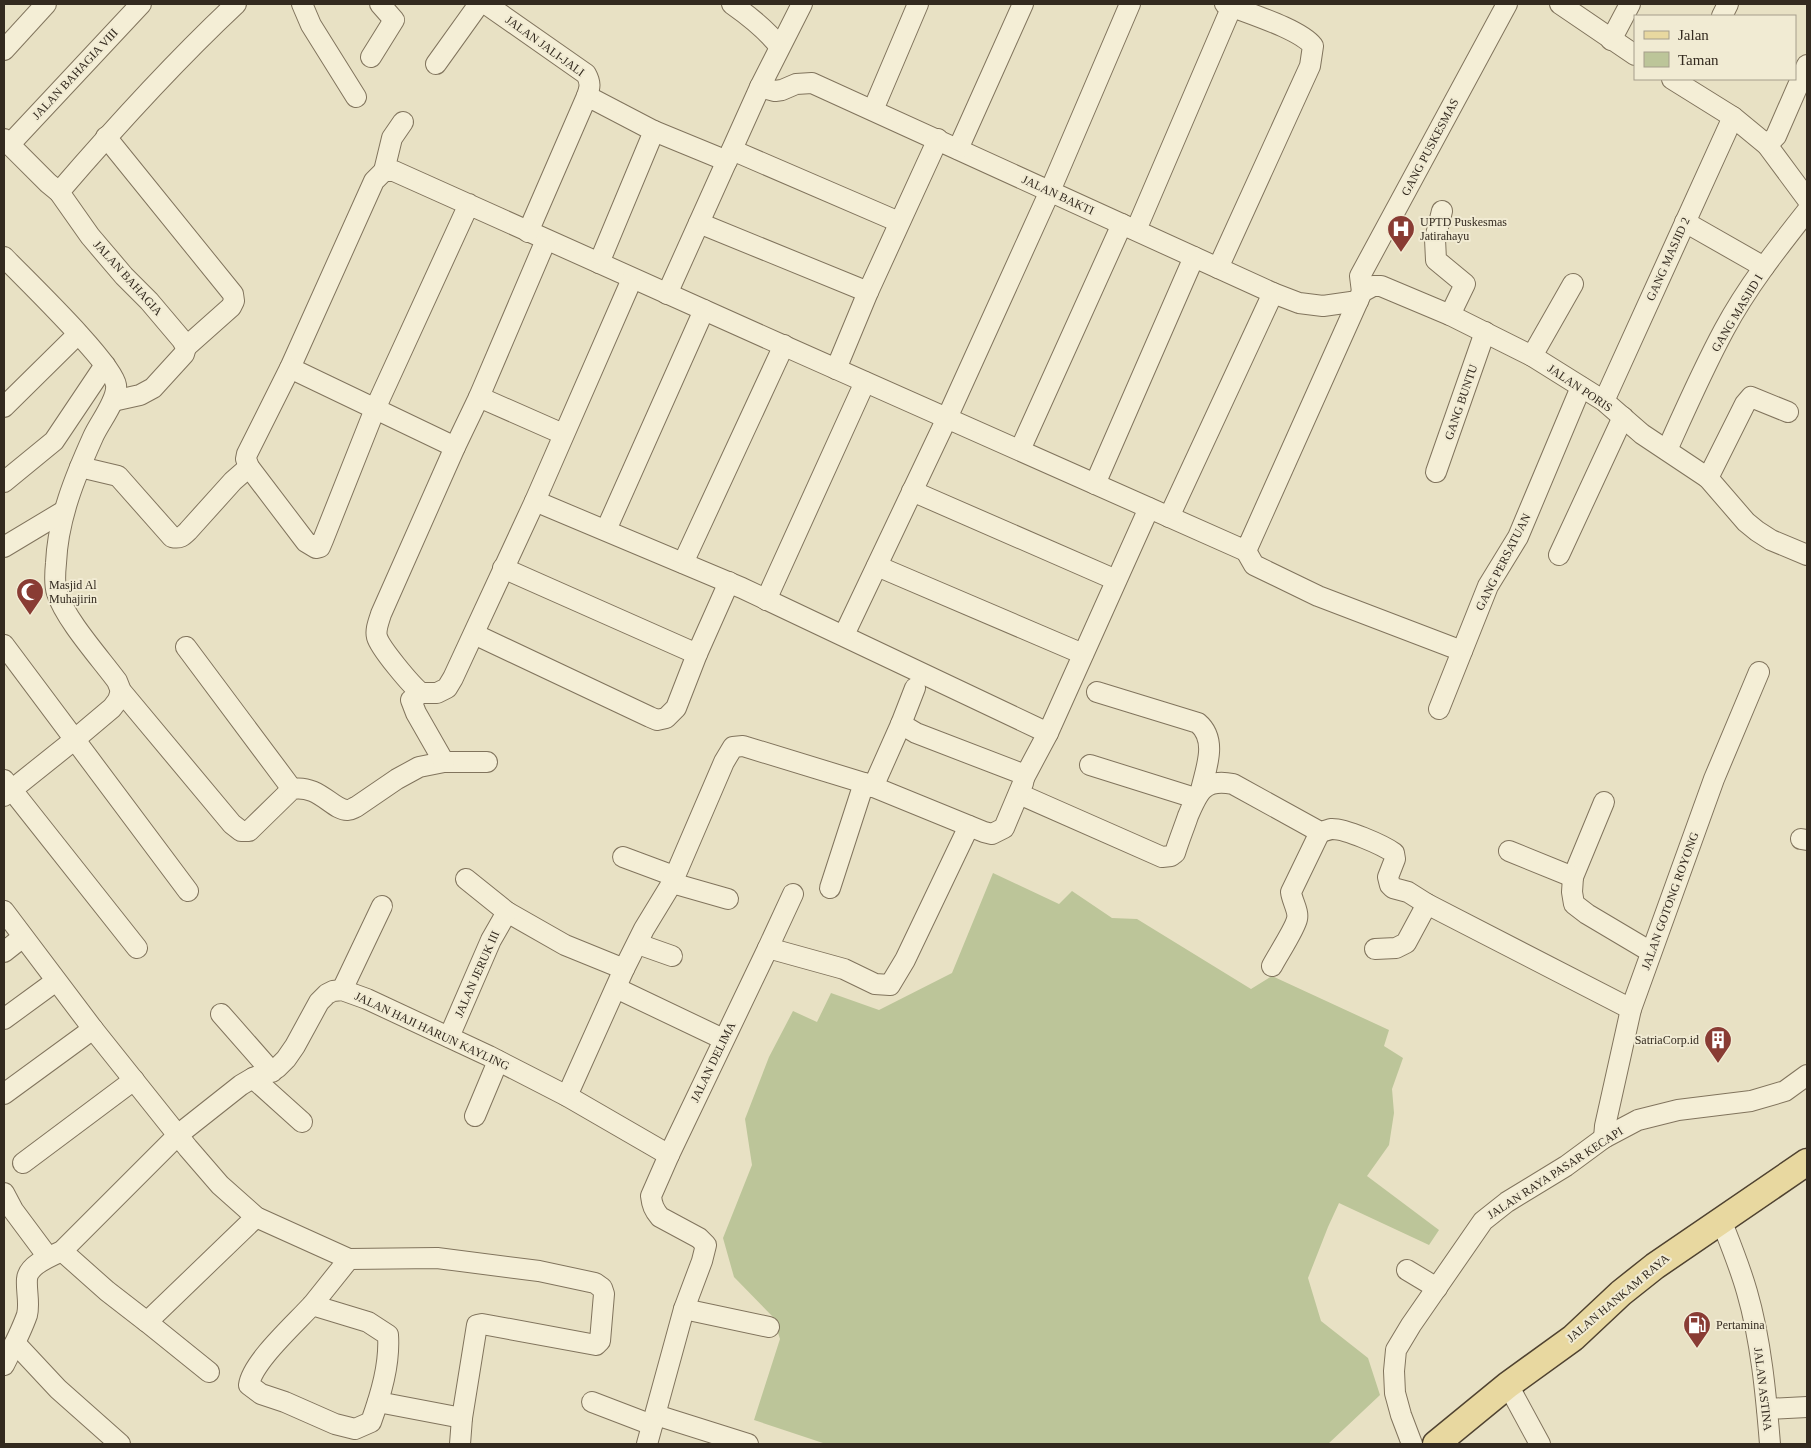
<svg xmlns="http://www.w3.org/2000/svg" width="1811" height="1448" viewBox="0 0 1811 1448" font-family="Georgia,serif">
<rect width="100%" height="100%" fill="#e8e1c4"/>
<path fill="#bcc599" d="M 993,873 L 1059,904 L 1072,891 L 1112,918 L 1137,919 L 1251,989 L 1272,976 L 1389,1030 L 1384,1046 L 1403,1058 L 1392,1089 L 1394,1113 L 1389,1145 L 1367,1176 L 1439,1230 L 1429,1245 L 1339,1203 L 1328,1227 L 1308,1278 L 1321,1321 L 1368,1358 L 1380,1395 L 1328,1444 L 826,1444 L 754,1420 L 780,1339 L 773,1317 L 734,1277 L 723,1238 L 752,1165 L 745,1119 L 769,1057 L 793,1011 L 817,1022 L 831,993 L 879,1010 L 952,973 Z"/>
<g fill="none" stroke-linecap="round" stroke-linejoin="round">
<defs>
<g id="minor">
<path d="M 302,4 L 311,25 L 356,97"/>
<path d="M 486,4 L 586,74 C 591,83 590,87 587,96"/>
<path d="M 732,4 C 749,16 766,29 779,46"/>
<path d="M 1560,4 L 1635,55"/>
<path d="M 1722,16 L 1728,4"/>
<path d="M 1611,40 L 1630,4"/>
<path d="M 4,50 L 46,4"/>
<path d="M 371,57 L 394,20 L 380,4"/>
<path d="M 436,64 L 479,4"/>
<path d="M 1672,79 L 1733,117 L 1767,145 L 1807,199"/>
<path d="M 760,87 L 775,91 L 782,90 L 796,84 L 812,83 L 1273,293 L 1299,303 L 1323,306 L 1358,301"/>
<path d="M 873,110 L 918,4"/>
<path d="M 106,137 L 233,294 L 234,301 L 231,307 L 186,347"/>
<path d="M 4,139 L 48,183 L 59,192 L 90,236 L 124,276 L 149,301 L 182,340 L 186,347 L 184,354 L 153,388 L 140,395 L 113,401"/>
<path d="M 10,144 L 141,4"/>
<path d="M 1767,145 L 1776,136 L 1807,65"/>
<path d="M 958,149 L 1023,4"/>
<path d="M 732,150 L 899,222"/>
<path d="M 384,171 L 392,138 L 403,122"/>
<path d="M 59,192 C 115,127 173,63 236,4"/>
<path d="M 469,204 L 375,409 L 323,540 L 320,547 L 316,548 L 306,542 L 249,467 L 246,459 L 247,454 L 290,368 L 374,181 L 384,171 L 394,171 C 678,298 961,426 1246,551 L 1362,292 L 1373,286 L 1381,286 L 1450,315 L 1532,356 L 1604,401 L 1642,434 L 1708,478 L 1746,522 L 1757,531 L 1771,540 L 1807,555"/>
<path d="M 1442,211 L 1435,239 L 1436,260 L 1465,284 L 1450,315"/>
<path d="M 1685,222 L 1764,267"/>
<path d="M 699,223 L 868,292"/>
<path d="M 1136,230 L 1232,6"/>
<path d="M 528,232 L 587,96 L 654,131 L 727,161"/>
<path d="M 4,257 C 24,278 113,363 116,385 C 118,400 99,423 93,437 C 75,477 58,518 56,563 C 55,573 54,584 57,593 C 65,619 100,658 117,681 L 121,691 L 232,824 L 241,831 L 249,831 L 292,789 C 319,784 333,811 348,810 C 351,810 353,808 356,807 L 397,779 L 419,767 L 444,762 L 487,762"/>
<path d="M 599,263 L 654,131"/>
<path d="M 1218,268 L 1310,66 L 1313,46 C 1300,29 1247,13 1225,4"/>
<path d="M 1362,292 L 1360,276 L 1507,4"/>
<path d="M 667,294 L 760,87 L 802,4"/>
<path d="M 1532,356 L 1573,284"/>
<path d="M 290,368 L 455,447"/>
<path d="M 836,369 L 868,292 L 938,139"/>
<path d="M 479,397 L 563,434"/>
<path d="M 1604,401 L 1733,117"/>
<path d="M 4,407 L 78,334"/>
<path d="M 1020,450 L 1122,224"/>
<path d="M 1667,450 C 1685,410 1703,369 1724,330 C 1747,287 1777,249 1807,211"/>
<path d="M 80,467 L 118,476 L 172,537 C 180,539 183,536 188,531 L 233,481 L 249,467"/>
<path d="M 1436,472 L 1485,332"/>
<path d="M 1708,478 L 1745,404 L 1751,397 L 1788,412"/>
<path d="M 4,482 L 54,441 L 105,365"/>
<path d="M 1095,484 L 1194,257"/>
<path d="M 912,491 L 1116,580"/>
<path d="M 535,501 L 742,588 L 1048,733"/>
<path d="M 1169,517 L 1273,293"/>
<path d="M 606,530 L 704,310"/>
<path d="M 4,547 L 64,511"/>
<path d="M 1246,551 L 1254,565 L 1318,596 L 1462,651"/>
<path d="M 1559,555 L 1623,417"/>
<path d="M 683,563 L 784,345"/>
<path d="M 877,566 L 1083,654"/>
<path d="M 503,568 L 697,654"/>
<path d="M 766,600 L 865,382"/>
<path d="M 474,634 L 650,717 L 657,720 L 666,718 L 676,708 L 697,654 L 729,582"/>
<path d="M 844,635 L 947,418 L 1050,191 L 1130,4"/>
<path d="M 4,645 L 188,891"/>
<path d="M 186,647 L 292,789"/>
<path d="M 1097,692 L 1198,723 C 1218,740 1206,768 1201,790"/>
<path d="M 421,693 C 411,685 380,648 377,637 C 375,630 379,621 381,614 L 455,447 L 479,397 L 546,240"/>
<path d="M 1439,709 L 1488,586 L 1518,537 L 1581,387"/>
<path d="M 444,762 L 416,713 L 411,700 L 421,693 L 437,693 L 447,688 L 453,678 L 535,501 L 632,279"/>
<path d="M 1090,765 L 1195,798"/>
<path d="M 1024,778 L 1048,733 L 1149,508"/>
<path d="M 4,780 L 137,948"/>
<path d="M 873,787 L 901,724 L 915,688"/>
<path d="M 1019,794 L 1162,857 L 1171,856 L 1175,853 C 1179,840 1184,828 1188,816 C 1198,792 1204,778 1233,784 L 1320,832 C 1324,831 1328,830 1331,829 C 1344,828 1383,845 1394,853 L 1395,859 L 1388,877 L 1390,885 L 1393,888 L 1408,892 L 1427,904 L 1631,1009"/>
<path d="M 4,796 L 74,740 L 112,708 L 118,700 L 121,691"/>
<path d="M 1604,802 L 1573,877 L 1572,892 L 1574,904 L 1587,914 L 1651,952"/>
<path d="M 1801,839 L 1807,840"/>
<path d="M 1509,851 L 1573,877"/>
<path d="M 623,857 L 674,876"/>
<path d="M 466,879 L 507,912 L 565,945 L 624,969"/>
<path d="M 672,883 L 728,899"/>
<path d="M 830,888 L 864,783"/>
<path d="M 4,911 L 93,1029 L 188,1148 L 220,1185 L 256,1217 L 349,1259 L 437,1258 L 539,1271 L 595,1283 L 602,1288 L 604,1294 L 600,1341 L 596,1345 L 482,1324 L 477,1325 L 462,1418 L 460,1444"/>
<path d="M 638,944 L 672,956"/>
<path d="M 768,948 L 793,894"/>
<path d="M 1375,949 L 1396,948 L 1406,943 L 1427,904"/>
<path d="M 4,952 L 23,937"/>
<path d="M 1272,966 C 1277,956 1295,929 1297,919 C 1299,911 1292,901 1291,892 L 1320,832"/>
<path d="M 616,988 L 723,1039"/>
<path d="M 342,990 L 382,906"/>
<path d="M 221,1014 L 272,1072"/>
<path d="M 4,1019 L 56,981"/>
<path d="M 449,1037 L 491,940 L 507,912"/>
<path d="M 253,1078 L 302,1122"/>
<path d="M 4,1094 L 93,1029"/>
<path d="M 567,1096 L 624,969 L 644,929 L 672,883 L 724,762 L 733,747 L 743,746 L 864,783 L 984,832 L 992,834 L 1004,828 L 1023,783 L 1024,778 L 1020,773 L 916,733 L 901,724"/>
<path d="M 475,1116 L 498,1061"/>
<path d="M 1604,1138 L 1605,1126 L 1631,1009 L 1714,779 L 1759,672"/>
<path d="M 23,1163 L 134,1080"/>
<path d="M 4,1193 L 13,1210 L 48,1257"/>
<path d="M 1721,1220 C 1730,1243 1740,1267 1747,1292 C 1761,1340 1766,1395 1770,1444"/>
<path d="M 62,1251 L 107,1291 L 147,1322 L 256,1217"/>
<path d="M 1407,1270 L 1437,1288"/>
<path d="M 312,1305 L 368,1322 L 388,1335 C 390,1364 381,1394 371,1422 L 355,1429 L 335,1424 L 285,1402 L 261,1394 L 249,1385 C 252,1362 296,1323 313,1304 C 325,1289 337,1274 349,1259"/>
<path d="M 684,1309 L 769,1327"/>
<path d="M 147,1322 L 209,1372"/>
<path d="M 15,1343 L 58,1389 L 120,1444"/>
<path d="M 4,1365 C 12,1349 21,1332 27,1315 C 30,1303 26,1291 27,1279 C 28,1265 51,1256 62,1251 L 179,1134 L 241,1085 L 253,1078 L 277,1068 L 286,1059 L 295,1046 L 319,1002 L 327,994 L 333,991 L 342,990 L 367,999 L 489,1056 L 567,1096 L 669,1155"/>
<path d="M 1508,1385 L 1540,1444"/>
<path d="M 378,1402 L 462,1418"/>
<path d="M 592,1402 L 652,1425"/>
<path d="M 1767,1409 L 1807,1407"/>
<path d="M 656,1415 L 748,1444"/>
<path d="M 647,1444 L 684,1309 L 702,1261 L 706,1245 L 699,1238 L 660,1217 C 654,1210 652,1205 651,1196 L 669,1155 L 768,948 L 844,969 L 875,984 L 890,985 L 905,960 L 969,826"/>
<path d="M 1412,1444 L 1401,1415 L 1395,1393 L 1394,1371 L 1396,1350 L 1411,1325 L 1483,1221 L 1507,1202 L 1566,1166 L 1604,1138 L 1638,1120 L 1678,1110 L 1751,1101 L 1785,1091 L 1807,1075"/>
</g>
<path id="major" d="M 1436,1444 L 1508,1385 L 1573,1338 L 1621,1293 L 1655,1266 L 1807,1162"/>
</defs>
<use href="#minor" stroke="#81745d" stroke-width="22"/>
<use href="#major" stroke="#4f4230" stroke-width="29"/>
<use href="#minor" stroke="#f4eed6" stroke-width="20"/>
<use href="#major" stroke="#e8d8a0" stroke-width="26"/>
</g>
<defs>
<symbol id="hospital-pin" viewBox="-11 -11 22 30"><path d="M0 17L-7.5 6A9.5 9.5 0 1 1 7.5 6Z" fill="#893c34" stroke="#f1ebd3"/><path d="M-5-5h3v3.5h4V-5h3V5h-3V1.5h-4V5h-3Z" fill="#fff"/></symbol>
<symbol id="mosque-pin" viewBox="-11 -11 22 30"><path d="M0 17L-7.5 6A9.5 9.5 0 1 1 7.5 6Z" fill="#893c34" stroke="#f1ebd3"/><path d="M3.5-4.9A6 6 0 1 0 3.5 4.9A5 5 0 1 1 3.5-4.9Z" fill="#fff"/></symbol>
<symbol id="building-pin" viewBox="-11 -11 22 30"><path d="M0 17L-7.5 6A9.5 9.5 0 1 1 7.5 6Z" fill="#893c34" stroke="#f1ebd3"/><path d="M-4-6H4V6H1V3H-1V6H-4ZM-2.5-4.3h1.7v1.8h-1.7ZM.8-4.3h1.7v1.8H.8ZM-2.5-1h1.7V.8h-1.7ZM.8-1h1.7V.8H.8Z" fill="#fff"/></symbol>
<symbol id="fuel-pin" viewBox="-11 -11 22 30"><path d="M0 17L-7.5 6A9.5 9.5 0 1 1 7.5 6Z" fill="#893c34" stroke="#f1ebd3"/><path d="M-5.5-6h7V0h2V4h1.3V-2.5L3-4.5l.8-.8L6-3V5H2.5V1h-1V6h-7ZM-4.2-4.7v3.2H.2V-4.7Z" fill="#fff"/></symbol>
</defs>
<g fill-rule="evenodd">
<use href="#hospital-pin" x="1385" y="213" width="32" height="43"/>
<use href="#mosque-pin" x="14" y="576" width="32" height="43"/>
<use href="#building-pin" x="1702" y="1024" width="32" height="43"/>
<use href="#fuel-pin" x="1681" y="1309" width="32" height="43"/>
</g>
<g text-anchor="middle" stroke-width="4" stroke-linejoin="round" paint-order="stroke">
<g font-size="12" fill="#332a1f" stroke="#f1ebd3">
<text transform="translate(545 46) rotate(36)" y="4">JALAN JALI-JALI</text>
<text transform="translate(75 74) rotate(-47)" y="4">JALAN BAHAGIA VIII</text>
<text transform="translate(1430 147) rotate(-62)" y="4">GANG PUSKESMAS</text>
<text transform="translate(1058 195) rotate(25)" y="4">JALAN BAKTI</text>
<text transform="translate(1668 259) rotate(-66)" y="4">GANG MASJID 2</text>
<text transform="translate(128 278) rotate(48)" y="4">JALAN BAHAGIA</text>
<text transform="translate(1737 313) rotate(-59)" y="4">GANG MASJID I</text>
<text transform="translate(1580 388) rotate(34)" y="4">JALAN PORIS</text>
<text transform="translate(1461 402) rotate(-71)" y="4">GANG BUNTU</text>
<text transform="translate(1503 562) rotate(-63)" y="4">GANG PERSATUAN</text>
<text transform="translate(1670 901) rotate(-70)" y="4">JALAN GOTONG ROYONG</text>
<text transform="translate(477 974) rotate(-66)" y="4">JALAN JERUK III</text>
<text transform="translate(432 1031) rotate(25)" y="4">JALAN HAJI HARUN KAYLING</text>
<text transform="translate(713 1062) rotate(-64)" y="4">JALAN DELIMA</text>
<text transform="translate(1555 1173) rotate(-33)" y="4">JALAN RAYA PASAR KECAPI</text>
<text transform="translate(1618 1298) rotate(-40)" y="4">JALAN HANKAM RAYA</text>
<text transform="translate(1763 1389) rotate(83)" y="4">JALAN ASTINA</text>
</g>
<g font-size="12" fill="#332a1f" stroke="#f1ebd3" text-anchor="start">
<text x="1420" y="226">UPTD Puskesmas<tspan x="1420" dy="14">Jatirahayu</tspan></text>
<text x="49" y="589">Masjid Al<tspan x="49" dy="14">Muhajirin</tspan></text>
<text x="1699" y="1044" text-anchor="end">SatriaCorp.id</text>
<text x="1716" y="1329">Pertamina</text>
</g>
</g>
<rect width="1811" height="1448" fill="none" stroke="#332a1f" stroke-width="10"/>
<rect x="1634" y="15" width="162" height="65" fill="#f1ebd3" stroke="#a59e8b"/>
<rect x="1644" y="31" width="25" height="8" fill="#e8d8a0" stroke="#a59e8b"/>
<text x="1678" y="40" font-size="15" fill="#332a1f">Jalan</text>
<rect x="1644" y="52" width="25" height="15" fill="#bcc599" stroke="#a59e8b"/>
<text x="1678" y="65" font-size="15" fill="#332a1f">Taman</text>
</svg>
